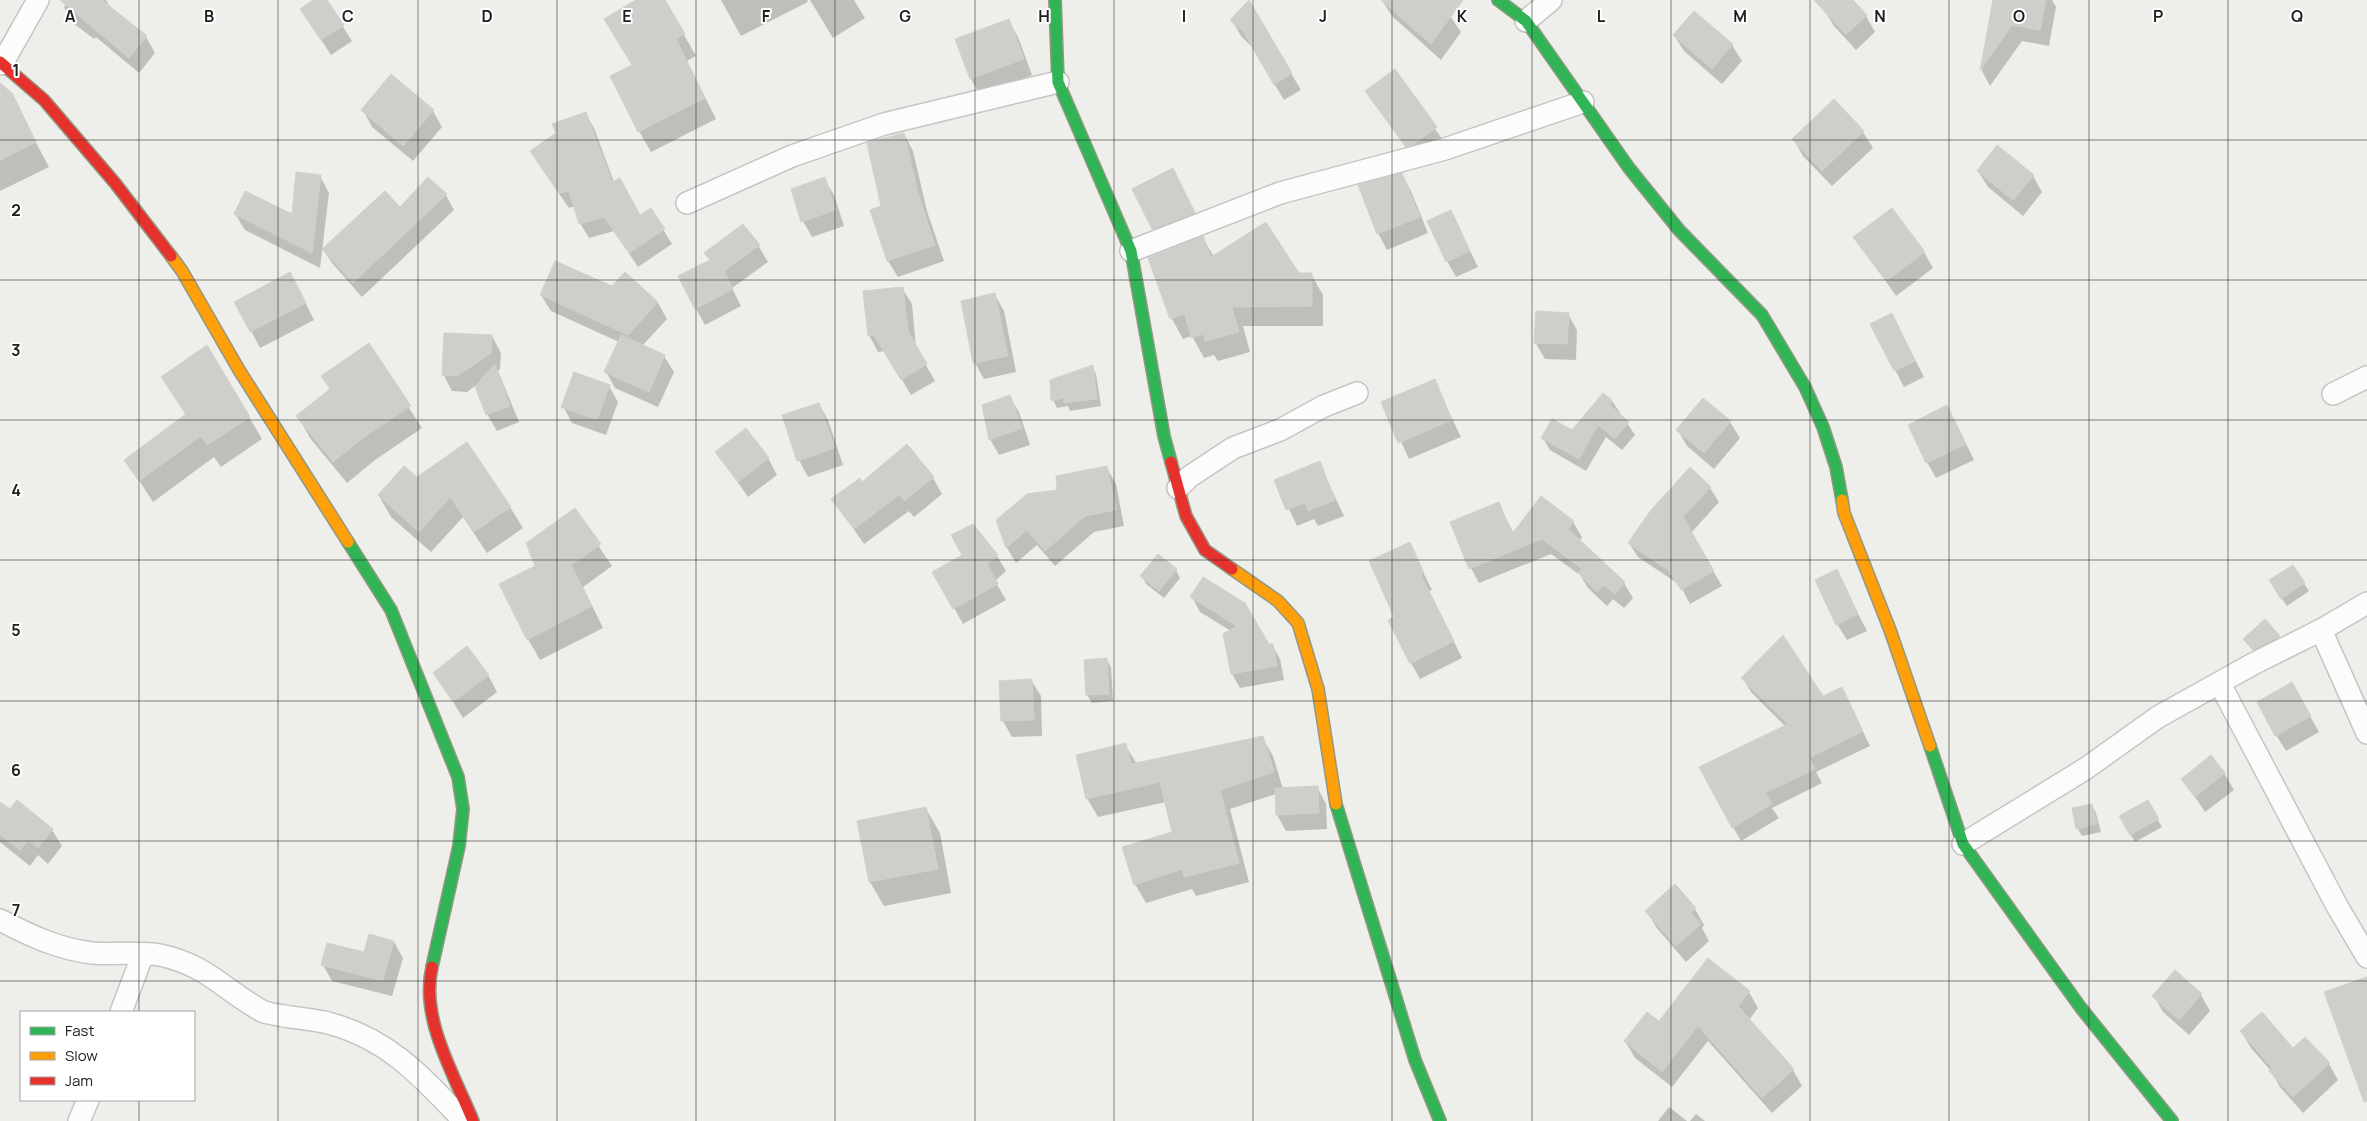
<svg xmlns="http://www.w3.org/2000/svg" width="2367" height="1121" viewBox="0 0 2367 1121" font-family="Manrope,sans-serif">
<rect width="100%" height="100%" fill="#eeeeea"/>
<g fill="#0003">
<path d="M 69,0 L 106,0 L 111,9 L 146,37 L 155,53 L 139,73 L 96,37 L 94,39 L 73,23 L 64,7 Z"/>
<path d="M 315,0 L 326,0 L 352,41 L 331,55 L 301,9 Z"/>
<path d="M 638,0 L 664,0 L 696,56 L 687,61 L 716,119 L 651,152 L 639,131 L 633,66 Z"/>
<path d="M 721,0 L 807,0 L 808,2 L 741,36 Z"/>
<path d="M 810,0 L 854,0 L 865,18 L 833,38 Z"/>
<path d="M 1382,0 L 1439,0 L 1461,32 L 1441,60 L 1392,16 Z"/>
<path d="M 1835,0 L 1851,0 L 1866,16 L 1875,32 L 1856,50 L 1834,26 L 1824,10 Z"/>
<path d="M 1994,0 L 2052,0 L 2056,7 L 2049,46 L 2022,41 L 1990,86 L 1982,71 Z"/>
<path d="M 1249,2 L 1301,90 L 1284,100 L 1253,48 L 1241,36 L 1232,20 Z"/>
<path d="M 1694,12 L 1732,45 L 1742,61 L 1722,84 L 1684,51 L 1674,35 Z"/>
<path d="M 1009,21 L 1018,37 L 1032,75 L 980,95 L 971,79 Z"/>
<path d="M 1394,71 L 1445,143 L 1416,162 L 1366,91 Z"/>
<path d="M 10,94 L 49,167 L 0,191 L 0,99 Z"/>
<path d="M 1834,101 L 1863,132 L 1873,148 L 1832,186 L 1803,156 L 1794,140 Z"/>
<path d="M 363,110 L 433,111 L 442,127 L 413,161 L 372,127 Z"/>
<path d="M 585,113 L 594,128 L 614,182 L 640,216 L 651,210 L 672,244 L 638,267 L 614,231 L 589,238 L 580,223 L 575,206 L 569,208 L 540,166 Z"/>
<path d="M 904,134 L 913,151 L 927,211 L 944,261 L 898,277 L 888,261 L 872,211 L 883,207 Z"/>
<path d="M 1173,169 L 1203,229 L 1163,245 L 1133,189 Z"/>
<path d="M 1978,171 L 2033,176 L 2042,192 L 2023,216 L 1988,187 Z"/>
<path d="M 1402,175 L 1411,191 L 1428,233 L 1387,250 L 1378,233 Z"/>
<path d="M 320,176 L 329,193 L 320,268 L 245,230 L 235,214 L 293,216 Z"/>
<path d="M 428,179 L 446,195 L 454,210 L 362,297 L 332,263 L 323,249 L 400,209 Z"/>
<path d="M 824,179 L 834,195 L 844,226 L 812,237 L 803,221 Z"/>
<path d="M 1450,211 L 1478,267 L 1456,277 L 1447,261 Z"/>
<path d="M 1855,237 L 1924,252 L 1933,268 L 1896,296 Z"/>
<path d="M 1203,238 L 1214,257 L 1299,274 L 1311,274 L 1323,295 L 1323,326 L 1243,326 L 1250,352 L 1218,361 L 1214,355 L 1204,358 L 1192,336 L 1183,339 L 1172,319 L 1150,258 Z"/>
<path d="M 758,245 L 768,262 L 732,288 L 741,306 L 705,325 L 679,277 Z"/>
<path d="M 626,273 L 658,303 L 667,319 L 642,346 L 664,356 L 674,372 L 658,407 L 615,388 L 606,372 L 619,342 L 551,311 L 541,295 L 612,287 Z"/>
<path d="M 902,288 L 912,304 L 916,348 L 935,381 L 911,395 L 885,351 L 878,352 L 869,335 Z"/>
<path d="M 299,290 L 314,320 L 260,348 L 236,302 Z"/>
<path d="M 995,295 L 1004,311 L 1016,372 L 984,379 L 975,363 Z"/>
<path d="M 1568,314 L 1577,330 L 1576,360 L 1545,359 L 1535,342 Z"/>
<path d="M 1892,315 L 1924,377 L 1904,387 L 1872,325 Z"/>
<path d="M 492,336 L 501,353 L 500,369 L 498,371 L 519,422 L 497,431 L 487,414 L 476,385 L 467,392 L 452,391 L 443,374 Z"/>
<path d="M 368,345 L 422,428 L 375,460 L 347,483 L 310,438 L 298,416 L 331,390 Z"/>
<path d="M 1092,367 L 1096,374 L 1101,406 L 1070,411 L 1068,406 L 1057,408 L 1053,400 Z"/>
<path d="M 162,377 L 249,417 L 262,439 L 221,467 L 214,457 L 153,502 L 126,460 L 186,415 Z"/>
<path d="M 1434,381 L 1461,437 L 1409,459 L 1383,402 Z"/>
<path d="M 609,386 L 618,402 L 606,435 L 572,423 L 563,406 Z"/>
<path d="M 1009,396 L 1019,412 L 1030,445 L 999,455 L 990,439 Z"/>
<path d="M 1703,399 L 1730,422 L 1740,438 L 1714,469 L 1687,446 L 1678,430 Z"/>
<path d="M 1612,401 L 1635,435 L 1622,450 L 1606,437 L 1586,471 L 1550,450 L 1543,438 L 1573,432 Z"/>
<path d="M 819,404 L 828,420 L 843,465 L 808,477 L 799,460 L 784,416 Z"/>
<path d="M 1956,423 L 1974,460 L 1936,478 L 1927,462 Z"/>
<path d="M 717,452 L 768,458 L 777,475 L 748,497 Z"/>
<path d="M 1319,463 L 1344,516 L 1318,526 L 1314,519 L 1297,526 L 1276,481 Z"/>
<path d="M 1106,467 L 1116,484 L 1124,526 L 1094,532 L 1055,566 L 1037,545 L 1016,563 L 1007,548 L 997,521 Z"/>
<path d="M 1690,469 L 1710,488 L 1719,502 L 1691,533 L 1722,586 L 1690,604 L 1680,585 L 1638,557 L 1629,543 Z"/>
<path d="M 933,478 L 942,494 L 914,517 L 909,511 L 864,544 L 833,499 L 862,483 Z"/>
<path d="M 417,479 L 510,507 L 523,528 L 487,553 L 463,517 L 431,552 L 391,517 L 379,496 Z"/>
<path d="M 1541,498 L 1573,522 L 1582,537 L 1579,541 L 1624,583 L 1633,598 L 1624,608 L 1613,599 L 1607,606 L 1588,588 L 1580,575 L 1551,554 L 1479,583 L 1471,568 L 1499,504 L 1514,534 Z"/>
<path d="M 574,510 L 612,566 L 583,587 L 603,628 L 540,660 L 528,639 L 536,566 Z"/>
<path d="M 1409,544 L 1432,590 L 1429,591 L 1462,658 L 1420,679 L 1411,663 L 1396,618 Z"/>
<path d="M 997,556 L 1006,571 L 995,581 L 1006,600 L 963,624 L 934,572 Z"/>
<path d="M 2293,566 L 2309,591 L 2287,606 L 2275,589 Z"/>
<path d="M 1176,570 L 1180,578 L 1164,598 L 1146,584 L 1142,576 Z"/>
<path d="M 1836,571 L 1867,631 L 1847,640 L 1837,624 Z"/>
<path d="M 1203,579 L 1268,646 L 1272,645 L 1280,659 L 1284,680 L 1240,688 L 1232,674 L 1225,634 L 1231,631 L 1200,612 L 1192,597 Z"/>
<path d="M 2265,621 L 2283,644 L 2258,657 L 2244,639 Z"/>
<path d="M 1106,659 L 1111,667 L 1113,701 L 1092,703 L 1087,695 Z"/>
<path d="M 435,673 L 488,675 L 497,692 L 463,718 Z"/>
<path d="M 1743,678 L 1849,703 L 1870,746 L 1816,772 L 1822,783 L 1772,808 L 1779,818 L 1741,841 L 1733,827 L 1786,727 L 1751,692 Z"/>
<path d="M 1031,680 L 1041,696 L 1042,736 L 1012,737 L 1003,721 Z"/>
<path d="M 2301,700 L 2319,732 L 2286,751 L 2276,735 Z"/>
<path d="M 1262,737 L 1273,756 L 1283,789 L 1317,787 L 1326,804 L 1327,829 L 1286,831 L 1277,815 L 1276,794 L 1230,809 L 1249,882 L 1196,896 L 1192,889 L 1146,903 L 1135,884 L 1174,833 L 1166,802 L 1098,817 L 1087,798 L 1125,745 L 1137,764 Z"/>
<path d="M 2224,773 L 2234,790 L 2205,812 L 2183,779 Z"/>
<path d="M 17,802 L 52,830 L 62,846 L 48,864 L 38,855 L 30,866 L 0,842 L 0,803 L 10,811 Z"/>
<path d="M 2147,802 L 2162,827 L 2135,842 L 2121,817 Z"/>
<path d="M 2092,805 L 2096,813 L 2101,832 L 2082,836 L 2078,829 L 2074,809 Z"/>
<path d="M 926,809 L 940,833 L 951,893 L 884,906 L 870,882 Z"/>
<path d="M 1675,886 L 1695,909 L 1704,925 L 1702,928 L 1709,941 L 1686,962 L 1656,927 L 1647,911 Z"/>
<path d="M 394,942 L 403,958 L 392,996 L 332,981 L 323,965 L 365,954 Z"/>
<path d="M 1749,992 L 1758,1008 L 1749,1020 L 1793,1070 L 1802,1086 L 1772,1113 L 1708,1041 L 1672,1087 L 1635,1058 L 1625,1041 L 1659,1023 Z"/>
<path d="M 2201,995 L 2210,1011 L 2189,1035 L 2163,1012 L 2154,996 Z"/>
<path d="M 2241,1031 L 2329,1064 L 2338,1080 L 2303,1113 L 2280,1087 L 2271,1071 L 2251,1048 Z"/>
<path d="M 1669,1107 L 1687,1121 L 1658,1121 Z"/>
<path d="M 1696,1114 L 1705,1121 L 1690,1121 Z"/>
</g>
<g fill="#cfcecb" stroke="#d1d0cb">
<path d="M 60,0 L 102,0 L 147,36 L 129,58 Z"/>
<path d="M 313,0 L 327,0 L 344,25 L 321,40 L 300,9 Z"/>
<path d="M 636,0 L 665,0 L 685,34 L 676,39 L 705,98 L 638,132 L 610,76 L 632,65 L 604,19 Z"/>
<path d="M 1249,0 L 1292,73 L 1274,85 L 1243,31 L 1230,20 Z"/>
<path d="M 1381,0 L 1463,0 L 1431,44 Z"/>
<path d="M 1814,0 L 1853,0 L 1867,15 L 1846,35 Z"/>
<path d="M 1993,0 L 2046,0 L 2040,30 L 2012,25 L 1980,71 Z"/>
<path d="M 1694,11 L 1733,44 L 1712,69 L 1673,35 Z"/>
<path d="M 1009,19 L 1024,59 L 970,79 L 955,39 Z"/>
<path d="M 1395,69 L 1437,127 L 1414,144 L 1406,147 L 1365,91 Z"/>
<path d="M 391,74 L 434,110 L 403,146 L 361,110 Z"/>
<path d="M 0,83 L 12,93 L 36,142 L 0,160 Z"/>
<path d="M 1834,99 L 1864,131 L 1822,171 L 1792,139 Z"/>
<path d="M 586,112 L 612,182 L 620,178 L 640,215 L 651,208 L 665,229 L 629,253 L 604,217 L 579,224 L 569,191 L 559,193 L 530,151 L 556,133 L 552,124 Z"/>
<path d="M 904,133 L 918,193 L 935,245 L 887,261 L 870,210 L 881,206 L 867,143 Z"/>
<path d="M 1997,145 L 2034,175 L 2013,200 L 1977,171 Z"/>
<path d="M 1173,168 L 1195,213 L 1152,229 L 1132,189 Z"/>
<path d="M 296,172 L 321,175 L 312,253 L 234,214 L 245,191 L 292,214 Z"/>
<path d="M 1402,173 L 1420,217 L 1377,234 L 1358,185 Z"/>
<path d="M 428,177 L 447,194 L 353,283 L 322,249 L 385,191 L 400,207 Z"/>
<path d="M 825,177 L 836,210 L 801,222 L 791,189 Z"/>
<path d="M 1892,208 L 1925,252 L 1886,281 L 1853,237 Z"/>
<path d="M 1451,210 L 1470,251 L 1446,262 L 1427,221 Z"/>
<path d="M 1266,222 L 1299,273 L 1312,273 L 1312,306 L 1232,307 L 1239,332 L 1205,341 L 1204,334 L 1191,338 L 1185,314 L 1170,319 L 1148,258 L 1203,236 L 1211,257 Z"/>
<path d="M 743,224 L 760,245 L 724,271 L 733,289 L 695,309 L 678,276 L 710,260 L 704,253 Z"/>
<path d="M 555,261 L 612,286 L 625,272 L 658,302 L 628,335 L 540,295 Z"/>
<path d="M 290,272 L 306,303 L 250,332 L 234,302 Z"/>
<path d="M 903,287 L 908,331 L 927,364 L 901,380 L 874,335 L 868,336 L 863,291 Z"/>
<path d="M 995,293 L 1008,356 L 973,363 L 961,301 Z"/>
<path d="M 1536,311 L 1569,313 L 1567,344 L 1534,343 Z"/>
<path d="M 1892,313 L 1915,361 L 1894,371 L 1870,324 Z"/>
<path d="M 444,333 L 492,335 L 491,353 L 457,376 L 442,375 Z"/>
<path d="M 621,335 L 665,355 L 649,392 L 604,372 Z"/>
<path d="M 369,343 L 411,406 L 363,438 L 333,462 L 296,416 L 330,389 L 321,376 Z"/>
<path d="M 207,345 L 250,417 L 207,445 L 201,436 L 139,481 L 124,460 L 186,414 L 161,377 Z"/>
<path d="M 495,364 L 510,406 L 486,415 L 475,386 Z"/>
<path d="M 1093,365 L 1097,399 L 1064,403 L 1064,398 L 1051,401 L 1050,380 Z"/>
<path d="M 574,372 L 610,385 L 597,420 L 561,407 Z"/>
<path d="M 1435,379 L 1452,420 L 1398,443 L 1381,402 Z"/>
<path d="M 1603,393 L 1612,400 L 1610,405 L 1629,422 L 1615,439 L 1598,425 L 1579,459 L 1541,438 L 1552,419 L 1572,430 Z"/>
<path d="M 1010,395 L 1022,428 L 989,440 L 982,405 Z"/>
<path d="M 1703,398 L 1731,421 L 1704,453 L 1676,430 Z"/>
<path d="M 819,403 L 835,448 L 797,461 L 782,415 Z"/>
<path d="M 1947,405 L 1966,444 L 1926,463 L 1908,425 Z"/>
<path d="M 746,428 L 769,458 L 738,482 L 715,452 Z"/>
<path d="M 467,442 L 511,507 L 474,532 L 450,497 L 419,532 L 378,495 L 404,466 L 417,477 Z"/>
<path d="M 907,444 L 934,477 L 904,501 L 899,495 L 854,529 L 831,499 L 860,478 L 862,482 Z"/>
<path d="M 1320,461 L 1335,500 L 1308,511 L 1305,503 L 1286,510 L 1274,480 Z"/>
<path d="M 1107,466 L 1116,510 L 1085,516 L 1045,551 L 1027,530 L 1006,548 L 996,520 L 1027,494 L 1057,490 L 1056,476 Z"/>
<path d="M 1690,467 L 1711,487 L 1683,517 L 1714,571 L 1681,590 L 1669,571 L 1628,543 L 1651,510 Z"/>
<path d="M 1541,496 L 1574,521 L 1568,529 L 1625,582 L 1615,594 L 1604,585 L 1597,592 L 1578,573 L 1582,569 L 1542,539 L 1469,569 L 1450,522 L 1499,502 L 1512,534 Z"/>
<path d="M 575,508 L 601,544 L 571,565 L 592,606 L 527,640 L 499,584 L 535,566 L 526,543 Z"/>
<path d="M 973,524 L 998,555 L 987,564 L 998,584 L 953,609 L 932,572 L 962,555 L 951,535 Z"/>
<path d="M 1410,542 L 1424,573 L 1421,575 L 1454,641 L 1410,664 L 1388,620 L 1394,617 L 1369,561 Z"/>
<path d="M 1158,554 L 1177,569 L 1159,591 L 1140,576 Z"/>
<path d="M 2293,565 L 2305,583 L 2281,599 L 2269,580 Z"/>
<path d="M 1837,569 L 1858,614 L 1836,625 L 1815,580 Z"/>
<path d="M 1203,577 L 1245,603 L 1269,644 L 1273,644 L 1277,666 L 1231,674 L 1223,634 L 1237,626 L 1190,597 Z"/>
<path d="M 2265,619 L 2280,636 L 2253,650 L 2243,639 Z"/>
<path d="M 1783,635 L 1823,696 L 1842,687 L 1863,731 L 1809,758 L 1815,769 L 1765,793 L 1772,804 L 1732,828 L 1699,767 L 1788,724 L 1741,678 Z"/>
<path d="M 467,646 L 489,675 L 453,702 L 433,673 Z"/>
<path d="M 1107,658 L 1109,694 L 1086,695 L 1084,660 Z"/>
<path d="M 1032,679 L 1034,720 L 1001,721 L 999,681 Z"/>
<path d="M 2292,682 L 2311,716 L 2275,736 L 2257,702 Z"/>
<path d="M 1263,736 L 1274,772 L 1220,790 L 1239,863 L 1184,877 L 1182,869 L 1134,885 L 1122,847 L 1172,832 L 1160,782 L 1086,799 L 1076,755 L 1126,743 L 1131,764 Z"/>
<path d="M 2211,755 L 2225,773 L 2195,797 L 2181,779 Z"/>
<path d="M 1318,786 L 1319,813 L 1276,815 L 1275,788 Z"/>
<path d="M 17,800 L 53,829 L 38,848 L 28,840 L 20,850 L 0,835 L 0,802 L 10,809 Z"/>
<path d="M 2148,800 L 2159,819 L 2130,835 L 2119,816 Z"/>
<path d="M 2092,804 L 2097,824 L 2076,829 L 2072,808 Z"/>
<path d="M 926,807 L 938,869 L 869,882 L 857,821 Z"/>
<path d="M 1675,884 L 1696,908 L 1691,913 L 1701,924 L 1676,946 L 1645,911 Z"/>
<path d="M 369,934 L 394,941 L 383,981 L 321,965 L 327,943 L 364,952 Z"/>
<path d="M 1708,958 L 1750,991 L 1738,1006 L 1794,1069 L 1762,1098 L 1698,1026 L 1662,1072 L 1624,1041 L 1647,1012 L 1659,1021 Z"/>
<path d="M 2175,970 L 2202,994 L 2179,1020 L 2152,996 Z"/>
<path d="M 2367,977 L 2367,1101 L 2364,1102 L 2324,992 Z"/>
<path d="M 2262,1012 L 2293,1048 L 2305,1037 L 2330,1063 L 2293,1097 L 2269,1071 L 2272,1068 L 2240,1031 Z"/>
</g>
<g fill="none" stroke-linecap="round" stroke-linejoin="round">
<defs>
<g id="street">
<path d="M 1526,21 L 1551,0"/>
<path d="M 2,64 L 38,0"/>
<path d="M 687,203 L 792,156 L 884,124 L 1058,82"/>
<path d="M 1131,251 L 1280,193 L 1445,149 L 1583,102"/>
<path d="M 2333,394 L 2367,377"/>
<path d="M 1178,488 L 1189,477 L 1233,448 L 1280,430 L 1324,406 L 1357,393"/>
<path d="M 2321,630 L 2367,733"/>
<path d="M 2220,684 L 2337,906 L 2367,957"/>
<path d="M 1963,844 L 2085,769 L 2158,717 L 2253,664 L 2321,630 L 2367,603"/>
<path d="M 0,920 C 29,935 58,949 92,953 C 114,955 138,951 160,955 C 207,965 224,990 262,1011 C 271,1016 314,1019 328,1023 C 389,1039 422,1077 464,1121"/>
<path d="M 121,1012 L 143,954"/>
<path d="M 79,1121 L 88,1100"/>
</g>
<g id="fast">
<path d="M 1055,0 L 1058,82 L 1131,251 L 1164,436 L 1171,462"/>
<path d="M 1498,0 L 1526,21 L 1629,168 L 1679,230 L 1762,315 L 1805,387 L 1823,427 L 1836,467 L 1842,500"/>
<path d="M 348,542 L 391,610 L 458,777 L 463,809 L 459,846 L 432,967"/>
<path d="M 1930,746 L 1963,844 L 2081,1008 L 2172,1121"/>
<path d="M 1336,804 L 1415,1060 L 1440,1121"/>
</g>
<g id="slow">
<path d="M 171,256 L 182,271 L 239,370 L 348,542"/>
<path d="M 1842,500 L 1844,513 L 1890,630 L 1930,746"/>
<path d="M 1232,569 L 1278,601 L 1298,623 L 1318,689 L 1336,804"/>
</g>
<g id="jam">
<path d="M 0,62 L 44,100 L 115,183 L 171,256"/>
<path d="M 1171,462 L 1186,516 L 1205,550 L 1232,569"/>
<path d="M 432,967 C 420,1019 454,1074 473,1121"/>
</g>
</defs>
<use href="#street" stroke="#c5c5c4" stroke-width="24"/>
<use href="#fast" stroke="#929882" stroke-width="14"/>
<use href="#slow" stroke="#929882" stroke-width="14"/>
<use href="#jam" stroke="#929882" stroke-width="14"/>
<use href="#street" stroke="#fcfcfc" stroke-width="21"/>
<use href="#fast" stroke="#30b455" stroke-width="11"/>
<use href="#slow" stroke="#ff9f0a" stroke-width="11"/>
<use href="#jam" stroke="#e5322d" stroke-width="11"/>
</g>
<path fill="none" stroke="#202020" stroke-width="1" stroke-opacity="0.55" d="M 139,0 L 139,1012M 278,0 L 278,1121M 418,0 L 418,1121M 557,0 L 557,1121M 696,0 L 696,1121M 835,0 L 835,1121M 975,0 L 975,1121M 1114,0 L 1114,1121M 1253,0 L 1253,1121M 1392,0 L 1392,1121M 1532,0 L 1532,1121M 1671,0 L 1671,1121M 1810,0 L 1810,1121M 1949,0 L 1949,1121M 2089,0 L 2089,1121M 2228,0 L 2228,1121M 0,140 L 2367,140M 0,280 L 2367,280M 0,420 L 2367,420M 0,560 L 2367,560M 0,701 L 2367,701M 0,841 L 2367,841M 0,981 L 2367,981M 139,1100 L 139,1121"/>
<g font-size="16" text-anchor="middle" font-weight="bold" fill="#202020" stroke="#fff" stroke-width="4" stroke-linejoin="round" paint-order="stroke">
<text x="70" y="22">A</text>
<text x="209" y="22">B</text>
<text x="348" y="22">C</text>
<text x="487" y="22">D</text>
<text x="627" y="22">E</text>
<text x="766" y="22">F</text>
<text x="905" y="22">G</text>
<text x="1044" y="22">H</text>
<text x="1184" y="22">I</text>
<text x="1323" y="22">J</text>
<text x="1462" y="22">K</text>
<text x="1601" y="22">L</text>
<text x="1740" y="22">M</text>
<text x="1880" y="22">N</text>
<text x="2019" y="22">O</text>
<text x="2158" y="22">P</text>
<text x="2297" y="22">Q</text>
<text x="16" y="76">1</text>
<text x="16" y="216">2</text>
<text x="16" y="356">3</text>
<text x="16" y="496">4</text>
<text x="16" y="636">5</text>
<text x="16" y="776">6</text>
<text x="16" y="916">7</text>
</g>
<rect x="20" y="1011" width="175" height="90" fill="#ffffff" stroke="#a6a6a6"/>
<rect x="30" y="1027" width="25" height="8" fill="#30b455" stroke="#a6a6a6"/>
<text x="65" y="1036" font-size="15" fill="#202020">Fast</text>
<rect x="30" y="1052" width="25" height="8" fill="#ff9f0a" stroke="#a6a6a6"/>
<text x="65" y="1061" font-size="15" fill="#202020">Slow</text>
<rect x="30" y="1077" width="25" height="8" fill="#e5322d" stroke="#a6a6a6"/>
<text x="65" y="1086" font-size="15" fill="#202020">Jam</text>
</svg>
